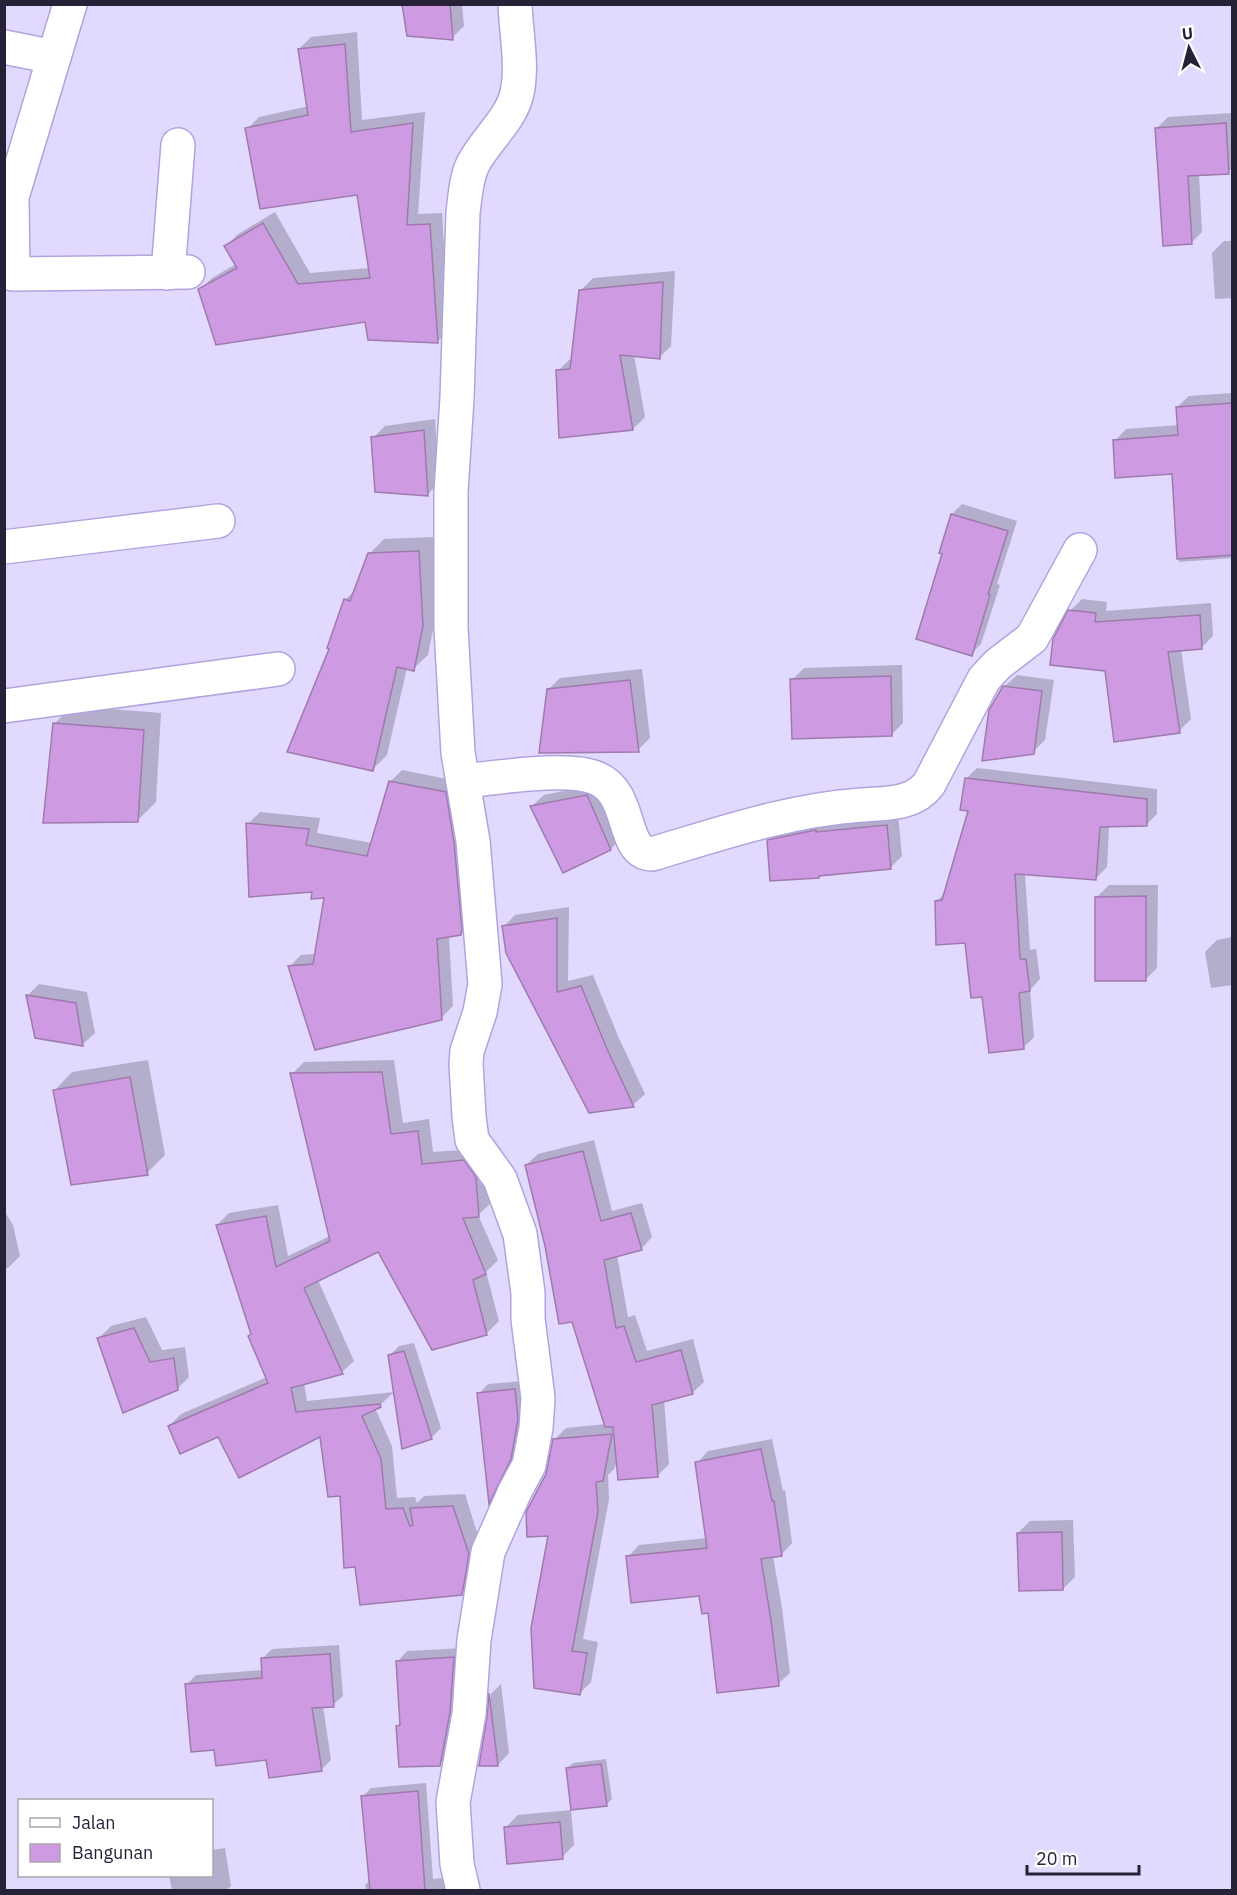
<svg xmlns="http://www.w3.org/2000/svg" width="1237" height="1895" viewBox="0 0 1237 1895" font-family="'IBM Plex Sans',sans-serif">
<rect width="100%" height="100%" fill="#e1d9fe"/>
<g fill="#0003">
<path d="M 404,4 L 462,4 L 464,26 L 452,38 Z"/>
<path d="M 357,32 L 362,120 L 425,112 L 418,214 L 442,213 L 449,330 L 437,342 L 366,320 L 200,290 L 212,278 L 236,264 L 226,246 L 238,234 L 275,212 L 310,273 L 370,268 L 358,193 L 247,129 L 259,117 L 309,106 L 299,49 L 311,37 Z"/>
<path d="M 1232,113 L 1232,168 L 1228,172 L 1199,174 L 1202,232 L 1191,243 L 1157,128 L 1168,117 Z"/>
<path d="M 1224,241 L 1232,241 L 1232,298 L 1215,299 L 1212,253 Z"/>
<path d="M 675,271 L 671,346 L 659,358 L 634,355 L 645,417 L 633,429 L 558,371 L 570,359 L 573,359 L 581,290 L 593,278 Z"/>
<path d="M 1232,393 L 1232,558 L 1179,562 L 1173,473 L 1115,441 L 1126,429 L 1179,425 L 1177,407 L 1189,396 Z"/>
<path d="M 435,419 L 439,483 L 427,495 L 373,438 L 385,426 Z"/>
<path d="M 962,504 L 1017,521 L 997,584 L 1000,585 L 981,644 L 971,654 L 944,554 L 941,552 L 952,514 Z"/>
<path d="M 433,537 L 437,610 L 428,655 L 413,669 L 407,668 L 387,755 L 373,769 L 345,600 L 356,589 L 369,554 L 384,539 Z"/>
<path d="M 1082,599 L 1107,602 L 1106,611 L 1211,603 L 1213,636 L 1201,648 L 1181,649 L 1191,719 L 1179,731 L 1106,669 L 1070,611 Z"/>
<path d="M 902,665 L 903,723 L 891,735 L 792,680 L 804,668 Z"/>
<path d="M 642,669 L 650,738 L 638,750 L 548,690 L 560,678 Z"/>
<path d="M 1017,675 L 1054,680 L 1045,740 L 1033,752 L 1004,687 Z"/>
<path d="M 72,706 L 161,713 L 156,802 L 138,820 L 54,724 Z"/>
<path d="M 977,768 L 1157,789 L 1157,814 L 1146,825 L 1109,826 L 1107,867 L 1096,878 L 1025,873 L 1030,950 L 1036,949 L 1040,979 L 1030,990 L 1034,1037 L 1024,1047 L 984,995 L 967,942 L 937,901 L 945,893 L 970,809 L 966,779 Z"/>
<path d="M 402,770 L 457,781 L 472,922 L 460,934 L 449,936 L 453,1006 L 441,1018 L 289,967 L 301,955 L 316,954 L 326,896 L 314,890 L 248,824 L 260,812 L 320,818 L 317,833 L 372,843 L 390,782 Z"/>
<path d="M 599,784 L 622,837 L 611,849 L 564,871 L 532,806 L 544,795 Z"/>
<path d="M 898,814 L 902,856 L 890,868 L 821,874 L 819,877 L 769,841 L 781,829 Z"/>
<path d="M 1109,885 L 1158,885 L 1157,968 L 1145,980 L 1097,897 Z"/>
<path d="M 569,907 L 568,981 L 593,975 L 618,1036 L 645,1094 L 633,1105 L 589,1111 L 503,927 L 515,915 Z"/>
<path d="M 1232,937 L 1232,985 L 1211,988 L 1205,952 L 1217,940 Z"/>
<path d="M 39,984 L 87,992 L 95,1033 L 83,1044 L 36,1037 L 27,996 Z"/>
<path d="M 148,1060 L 165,1155 L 147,1173 L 55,1090 L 72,1072 Z"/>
<path d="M 394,1060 L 403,1123 L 429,1119 L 433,1152 L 476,1149 L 487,1165 L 490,1204 L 478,1215 L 498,1260 L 486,1272 L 499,1321 L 486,1334 L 379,1250 L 318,1280 L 354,1361 L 342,1372 L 304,1383 L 307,1401 L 394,1392 L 380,1405 L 375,1408 L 392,1446 L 397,1498 L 415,1497 L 417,1503 L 424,1496 L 465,1494 L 480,1542 L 474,1581 L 462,1593 L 342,1494 L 322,1435 L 219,1435 L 169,1426 L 181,1414 L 267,1377 L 217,1225 L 229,1213 L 278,1205 L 288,1256 L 330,1236 L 292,1074 L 304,1062 Z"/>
<path d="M 594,1140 L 612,1211 L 642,1203 L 652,1237 L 641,1249 L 617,1255 L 628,1317 L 635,1315 L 647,1351 L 693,1339 L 704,1382 L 692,1393 L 664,1400 L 669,1464 L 657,1476 L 617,1457 L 615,1468 L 608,1475 L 609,1499 L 583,1639 L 598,1642 L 591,1682 L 579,1694 L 550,1534 L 547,1474 L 554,1440 L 566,1428 L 606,1424 L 546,1245 L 526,1165 L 538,1154 Z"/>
<path d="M 4,1210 L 13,1225 L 20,1256 L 8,1268 L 4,1269 Z"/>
<path d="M 146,1317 L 162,1350 L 185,1347 L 189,1377 L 177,1389 L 99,1338 L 111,1326 Z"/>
<path d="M 414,1343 L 441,1428 L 431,1438 L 389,1356 L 399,1346 Z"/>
<path d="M 524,1381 L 520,1448 L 498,1493 L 490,1501 L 479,1394 L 488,1384 Z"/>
<path d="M 772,1439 L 783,1491 L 785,1490 L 792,1543 L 781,1555 L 773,1556 L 782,1608 L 790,1673 L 778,1684 L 710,1611 L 700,1594 L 628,1557 L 639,1545 L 707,1538 L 697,1463 L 708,1451 Z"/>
<path d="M 1073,1520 L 1075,1577 L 1063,1589 L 1018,1533 L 1030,1521 Z"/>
<path d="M 339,1645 L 343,1696 L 333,1705 L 323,1706 L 331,1760 L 321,1770 L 216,1748 L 186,1685 L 196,1675 L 263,1670 L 262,1659 L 272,1649 Z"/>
<path d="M 464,1648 L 450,1755 L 440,1765 L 397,1726 L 402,1722 L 397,1662 L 407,1651 Z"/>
<path d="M 501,1684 L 509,1753 L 498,1765 L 489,1718 L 491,1694 Z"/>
<path d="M 606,1759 L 612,1799 L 606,1805 L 567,1768 L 573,1763 Z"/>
<path d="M 426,1783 L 433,1879 L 451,1877 L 452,1890 L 366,1890 L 365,1885 L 370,1880 L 363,1796 L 371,1788 Z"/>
<path d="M 571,1810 L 574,1845 L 562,1857 L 506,1827 L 518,1815 Z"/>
<path d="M 225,1848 L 231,1886 L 226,1890 L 172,1890 L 169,1876 L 212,1876 L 212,1850 Z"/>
</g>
<g fill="#ce9be3" stroke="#9e7aad" stroke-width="1.5">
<path d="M 402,4 L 450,4 L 453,40 L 407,36 Z"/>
<path d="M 345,44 L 351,132 L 413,123 L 407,225 L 430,224 L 438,343 L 368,340 L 365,322 L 216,345 L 198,289 L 237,268 L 224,246 L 263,223 L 298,284 L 370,278 L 357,195 L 260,209 L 245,128 L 308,115 L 298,49 Z"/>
<path d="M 1226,123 L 1229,174 L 1188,176 L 1192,244 L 1163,246 L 1155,128 Z"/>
<path d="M 663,282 L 660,359 L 620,355 L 633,430 L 559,438 L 556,370 L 570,369 L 579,290 Z"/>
<path d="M 1233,403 L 1233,555 L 1177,559 L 1172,474 L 1115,478 L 1113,440 L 1178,435 L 1176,407 Z"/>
<path d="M 424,430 L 428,496 L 375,492 L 371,437 Z"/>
<path d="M 951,514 L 1008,531 L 988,594 L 990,595 L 972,656 L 916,639 L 942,554 L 939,553 Z"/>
<path d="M 419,551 L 423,626 L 414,671 L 397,667 L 373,771 L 287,752 L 329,649 L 327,648 L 344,599 L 350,601 L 368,553 Z"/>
<path d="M 1068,610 L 1096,613 L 1095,622 L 1200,615 L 1202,649 L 1168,652 L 1180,733 L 1114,742 L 1105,671 L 1050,665 L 1053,639 Z"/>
<path d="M 891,676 L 892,736 L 792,739 L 790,679 Z"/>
<path d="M 630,680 L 639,752 L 539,753 L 547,689 Z"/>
<path d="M 1003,686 L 1042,691 L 1034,754 L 982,761 L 989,710 Z"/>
<path d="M 53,723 L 144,730 L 138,822 L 43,823 Z"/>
<path d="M 965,778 L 1147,799 L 1147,826 L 1100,827 L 1096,880 L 1015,874 L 1020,959 L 1026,959 L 1030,991 L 1019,993 L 1024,1049 L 989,1053 L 982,997 L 971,998 L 965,943 L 936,945 L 935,901 L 942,900 L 968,811 L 960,810 Z"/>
<path d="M 389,781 L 446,792 L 454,843 L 462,929 L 461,935 L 437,939 L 442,1020 L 315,1050 L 288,966 L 313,964 L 324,898 L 311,899 L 312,892 L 249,897 L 246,823 L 309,829 L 306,845 L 367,856 Z"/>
<path d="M 587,795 L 611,850 L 563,873 L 530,806 Z"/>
<path d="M 887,825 L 891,869 L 819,876 L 819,878 L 770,881 L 767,840 L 816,830 L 816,832 Z"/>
<path d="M 1146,896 L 1146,981 L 1095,981 L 1095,897 Z"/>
<path d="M 557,918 L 557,992 L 581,986 L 607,1049 L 634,1107 L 589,1113 L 506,953 L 502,926 Z"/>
<path d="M 26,995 L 76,1003 L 83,1046 L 35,1038 Z"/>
<path d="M 382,1072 L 391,1134 L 418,1131 L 422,1164 L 464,1160 L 476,1177 L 479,1217 L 463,1218 L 486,1274 L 473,1280 L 487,1335 L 432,1350 L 378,1252 L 304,1288 L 343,1374 L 291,1388 L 296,1412 L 380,1404 L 381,1407 L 362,1416 L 381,1459 L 386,1509 L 403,1508 L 410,1526 L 413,1525 L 410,1508 L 453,1506 L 469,1554 L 462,1595 L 360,1605 L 355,1567 L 344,1568 L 340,1496 L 328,1497 L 320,1437 L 239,1478 L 218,1437 L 180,1454 L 168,1426 L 268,1383 L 248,1336 L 251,1334 L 216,1225 L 266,1216 L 276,1267 L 330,1241 L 290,1073 Z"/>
<path d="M 130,1077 L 148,1175 L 71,1185 L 53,1090 Z"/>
<path d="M 583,1151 L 601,1221 L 631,1213 L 642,1250 L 604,1260 L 616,1328 L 624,1326 L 636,1362 L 681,1350 L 693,1394 L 652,1405 L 658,1477 L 618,1480 L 613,1427 L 605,1427 L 572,1322 L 559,1324 L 545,1246 L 525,1165 Z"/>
<path d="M 134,1328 L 150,1362 L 174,1358 L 178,1390 L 123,1413 L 97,1338 Z"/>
<path d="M 404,1351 L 432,1439 L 402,1449 L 388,1355 Z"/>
<path d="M 515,1389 L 518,1419 L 511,1459 L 489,1504 L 477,1393 Z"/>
<path d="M 612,1434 L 603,1481 L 596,1482 L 598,1512 L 572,1651 L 587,1653 L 580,1695 L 534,1688 L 531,1628 L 548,1536 L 527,1537 L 526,1512 L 546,1474 L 553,1439 Z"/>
<path d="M 761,1449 L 772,1501 L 774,1501 L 782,1556 L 761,1559 L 771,1620 L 779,1686 L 717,1693 L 708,1613 L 702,1614 L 699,1596 L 631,1603 L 626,1556 L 707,1548 L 695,1462 Z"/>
<path d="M 1062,1532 L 1063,1590 L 1019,1591 L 1017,1533 Z"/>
<path d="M 330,1654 L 334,1707 L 312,1708 L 322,1771 L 269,1778 L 266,1760 L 216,1766 L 214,1750 L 191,1752 L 185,1684 L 262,1678 L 261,1658 Z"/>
<path d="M 454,1657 L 450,1712 L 440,1766 L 399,1767 L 396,1726 L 400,1725 L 396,1661 Z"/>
<path d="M 489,1693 L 498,1766 L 479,1766 L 487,1717 Z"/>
<path d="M 601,1764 L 607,1806 L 571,1810 L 566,1768 Z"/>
<path d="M 418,1791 L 425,1890 L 370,1890 L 361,1796 Z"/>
<path d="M 560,1822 L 563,1859 L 507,1864 L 504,1827 Z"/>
</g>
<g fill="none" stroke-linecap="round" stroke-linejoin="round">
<defs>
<g id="minor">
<path d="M 70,4 L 12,197 L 13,274 L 188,272"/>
<path d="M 4,47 L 54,57"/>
<path d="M 168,273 L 178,145"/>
<path d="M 4,547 L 218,521"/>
<path d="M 4,706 L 278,669"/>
<path d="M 463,781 C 496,778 567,766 596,778 C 634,793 620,853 652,854 C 722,833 789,810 862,805 C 887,803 913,805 929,784 L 984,679 L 998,664 L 1032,638 L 1080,550"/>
<path d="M 463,1890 L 457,1864 L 453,1802 L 469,1714 L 474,1640 L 488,1552 L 515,1491 L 529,1465 L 536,1428 L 538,1398 L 528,1319 L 528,1293 L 520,1234 L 500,1179 L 472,1140 L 469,1116 L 466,1064 L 467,1051 L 480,1012 L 485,984 L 473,841 L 458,753 L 451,628 L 451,492 L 457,398 L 463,213 C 465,197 466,178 473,164 C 486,139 511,120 517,93 C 523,65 516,33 515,4"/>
</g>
</defs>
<use href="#minor" stroke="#b2a3df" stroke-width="36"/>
<use href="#minor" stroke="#fff" stroke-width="33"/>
</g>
<rect width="1237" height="1895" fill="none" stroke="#272138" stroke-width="12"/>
<rect x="18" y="1799" width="195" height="78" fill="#ffffff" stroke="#a9a6af" stroke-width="1.5"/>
<rect x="30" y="1818" width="30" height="9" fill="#ffffff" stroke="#a9a6af" stroke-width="1.5"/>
<text x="72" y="1829" font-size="18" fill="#272138">Jalan</text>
<rect x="30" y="1844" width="30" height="18" fill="#ce9be3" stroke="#a9a6af" stroke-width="1.5"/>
<text x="72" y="1859" font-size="18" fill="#272138">Bangunan</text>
<g transform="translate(1189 48) rotate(354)" stroke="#ffffff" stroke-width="4.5" paint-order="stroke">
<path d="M0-4.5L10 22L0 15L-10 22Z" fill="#272138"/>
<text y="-9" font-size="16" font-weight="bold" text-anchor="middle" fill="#272138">U</text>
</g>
<path d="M1027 1865v9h112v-9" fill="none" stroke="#272138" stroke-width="3"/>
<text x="1036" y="1865" font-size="18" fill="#272138" stroke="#ffffff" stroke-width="4.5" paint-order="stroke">20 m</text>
</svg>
